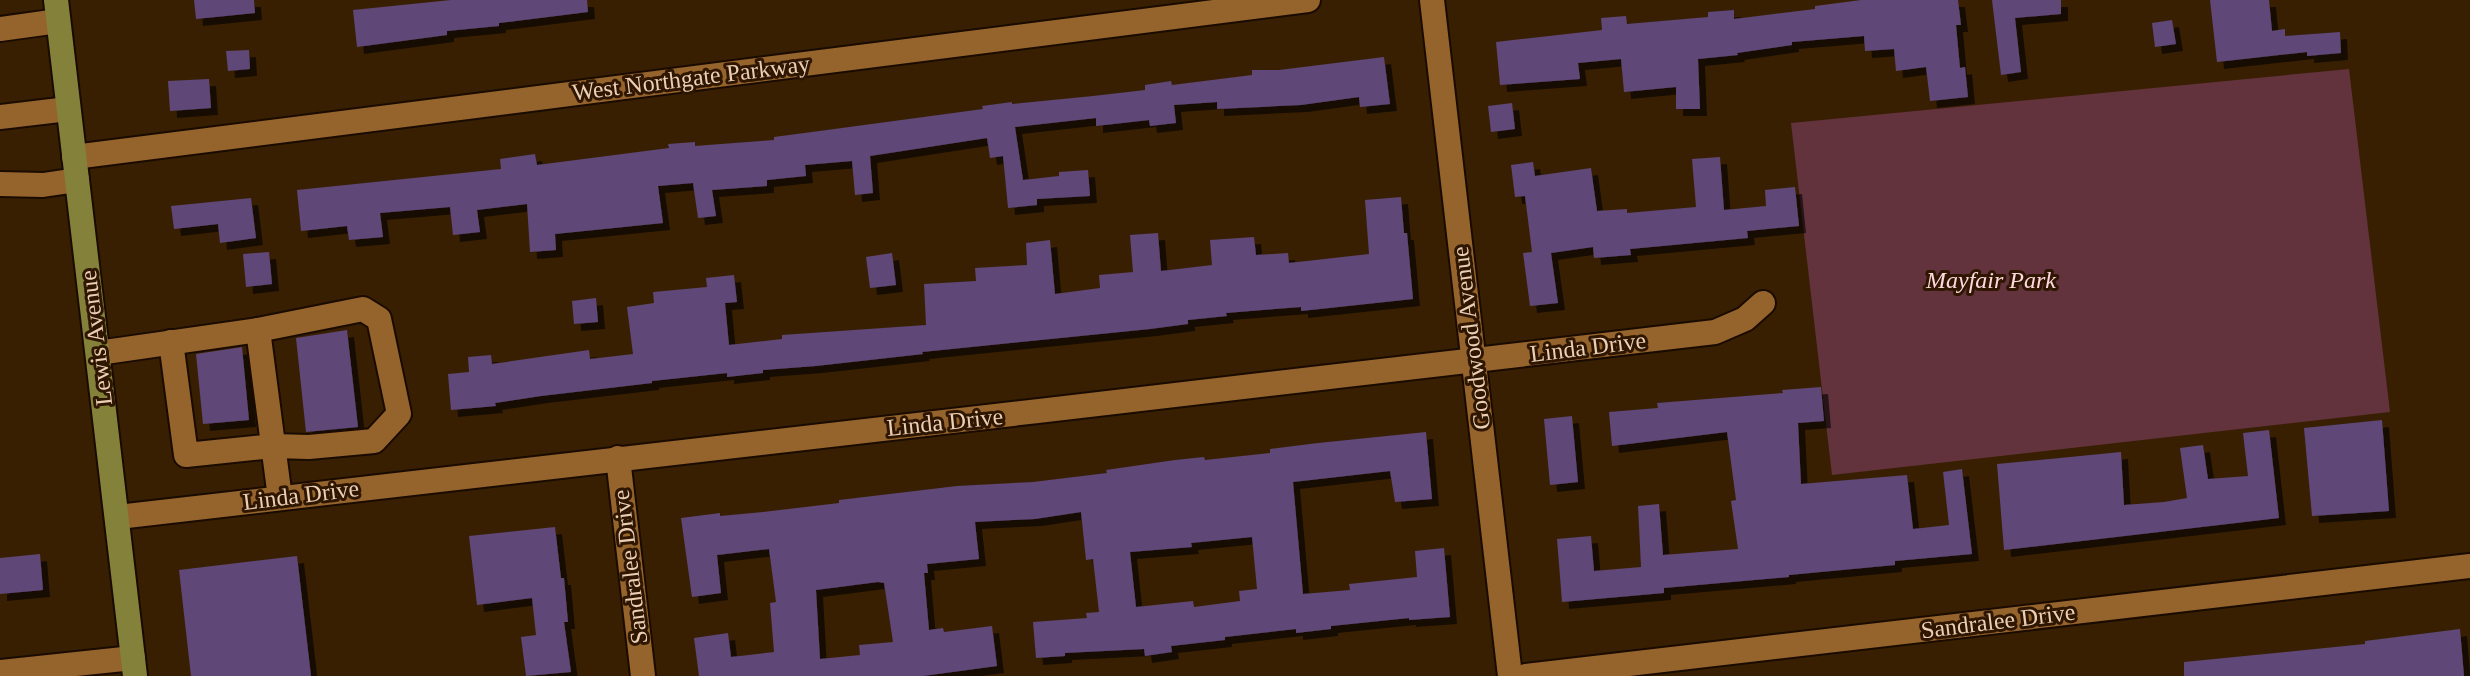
<svg xmlns="http://www.w3.org/2000/svg" width="2470" height="676" viewBox="0 0 2470 676" font-family="'Times New Roman',serif">
<defs>
<filter id="shadow"><feDropShadow dx="7" dy="7" stdDeviation="0" flood-color="#0009"/></filter>
</defs>
<rect width="100%" height="100%" fill="#391f02"/>
<path fill="#62323d" d="M 2349,69 L 2390,412 L 1832,475 L 1791,123 Z"/>
<g fill="#5e4778" fill-rule="evenodd" filter="url(#shadow)">
<path d="M 194,0 L 254,0 L 255,13 L 196,19 Z"/>
<path d="M 451,0 L 587,0 L 588,12 L 499,23 L 499,26 L 447,31 L 447,35 L 357,47 L 353,10 Z"/>
<path d="M 1861,0 L 1958,0 L 1961,25 L 1956,25 L 1960,68 L 1965,67 L 1968,97 L 1930,101 L 1926,67 L 1896,71 L 1894,49 L 1865,51 L 1864,36 L 1792,42 L 1792,45 L 1737,53 L 1738,55 L 1698,59 L 1700,109 L 1676,109 L 1676,87 L 1624,92 L 1621,59 L 1578,63 L 1580,79 L 1500,85 L 1496,42 L 1602,30 L 1601,18 L 1626,16 L 1627,24 L 1708,17 L 1708,12 L 1734,10 L 1734,19 L 1815,9 L 1815,6 Z"/>
<path d="M 1992,0 L 2061,0 L 2061,14 L 2015,18 L 2021,72 L 2001,75 Z"/>
<path d="M 2210,0 L 2269,0 L 2272,31 L 2285,29 L 2285,36 L 2340,32 L 2341,53 L 2307,56 L 2307,52 L 2217,62 Z"/>
<path d="M 2172,20 L 2176,44 L 2155,47 L 2152,23 Z"/>
<path d="M 249,50 L 250,69 L 228,71 L 226,51 Z"/>
<path d="M 1384,57 L 1390,104 L 1360,107 L 1359,97 L 1301,105 L 1217,109 L 1217,102 L 1174,105 L 1176,123 L 1150,126 L 1149,120 L 1096,126 L 1096,118 L 1015,127 L 1023,180 L 1059,176 L 1059,172 L 1088,170 L 1090,196 L 1037,199 L 1037,205 L 1008,208 L 1003,156 L 990,158 L 987,138 L 870,156 L 873,193 L 855,195 L 852,161 L 805,165 L 806,176 L 767,180 L 767,186 L 712,190 L 716,216 L 698,218 L 693,183 L 658,186 L 663,223 L 555,234 L 556,250 L 530,252 L 527,204 L 477,210 L 480,232 L 453,235 L 450,207 L 380,213 L 383,237 L 349,240 L 347,226 L 301,231 L 297,190 L 501,169 L 500,159 L 535,154 L 537,165 L 669,148 L 668,144 L 695,142 L 695,146 L 774,140 L 774,137 L 827,130 L 983,109 L 982,106 L 1012,102 L 1012,104 L 1093,96 L 1145,90 L 1145,85 L 1171,81 L 1172,85 L 1252,75 L 1252,70 L 1279,70 Z"/>
<path d="M 209,79 L 211,108 L 170,111 L 168,81 Z"/>
<path d="M 1512,103 L 1515,129 L 1491,132 L 1488,106 Z"/>
<path d="M 1720,157 L 1724,210 L 1766,206 L 1765,190 L 1795,187 L 1799,226 L 1747,231 L 1748,238 L 1630,249 L 1631,255 L 1594,258 L 1593,247 L 1551,253 L 1558,303 L 1530,306 L 1523,253 L 1532,252 L 1525,196 L 1515,197 L 1511,165 L 1533,162 L 1535,176 L 1591,168 L 1597,211 L 1627,209 L 1627,213 L 1696,207 L 1692,159 Z"/>
<path d="M 1401,197 L 1404,233 L 1407,233 L 1413,299 L 1301,311 L 1301,307 L 1226,313 L 1227,316 L 1188,320 L 1188,324 L 1150,329 L 922,352 L 923,354 L 816,366 L 763,370 L 763,373 L 727,377 L 727,373 L 652,381 L 652,383 L 541,396 L 495,403 L 496,406 L 451,410 L 448,374 L 469,372 L 468,357 L 491,355 L 492,364 L 589,350 L 590,359 L 633,354 L 627,307 L 654,303 L 653,292 L 707,287 L 706,278 L 734,275 L 737,302 L 725,303 L 729,345 L 782,339 L 782,335 L 926,325 L 924,284 L 976,281 L 975,268 L 1027,265 L 1026,243 L 1050,240 L 1055,294 L 1100,288 L 1099,275 L 1133,272 L 1130,235 L 1158,233 L 1161,271 L 1212,265 L 1210,240 L 1254,237 L 1256,255 L 1288,253 L 1289,263 L 1369,254 L 1365,200 Z"/>
<path d="M 251,198 L 256,238 L 220,243 L 218,224 L 174,229 L 171,206 Z"/>
<path d="M 269,252 L 272,284 L 246,287 L 243,254 Z"/>
<path d="M 892,253 L 896,285 L 870,288 L 866,257 Z"/>
<path d="M 596,298 L 598,322 L 574,324 L 572,301 Z"/>
<path d="M 347,330 L 358,427 L 306,432 L 296,338 Z"/>
<path d="M 242,347 L 249,420 L 203,424 L 196,354 Z"/>
<path d="M 1821,387 L 1824,421 L 1798,423 L 1801,484 L 1907,475 L 1913,529 L 1949,525 L 1943,472 L 1962,469 L 1972,554 L 1895,561 L 1895,565 L 1789,575 L 1789,577 L 1664,588 L 1664,593 L 1562,602 L 1557,539 L 1591,536 L 1594,571 L 1641,567 L 1638,506 L 1659,504 L 1663,555 L 1738,549 L 1731,501 L 1736,500 L 1727,432 L 1612,446 L 1609,412 L 1658,408 L 1657,403 L 1783,393 L 1782,390 Z"/>
<path d="M 1572,416 L 1578,482 L 1550,485 L 1544,419 Z"/>
<path d="M 2382,420 L 2389,511 L 2312,516 L 2304,428 Z"/>
<path d="M 2269,430 L 2279,518 L 2004,550 L 1997,464 L 2121,452 L 2124,505 L 2164,502 L 2187,498 L 2180,448 L 2203,445 L 2208,479 L 2248,476 L 2243,433 Z"/>
<path d="M 1426,432 L 1432,499 L 1395,502 L 1390,471 L 1293,482 L 1303,594 L 1350,590 L 1349,584 L 1417,577 L 1415,551 L 1444,548 L 1450,617 L 1409,620 L 1409,618 L 1331,626 L 1331,629 L 1296,633 L 1296,629 L 1225,637 L 1225,640 L 1171,646 L 1172,652 L 1145,656 L 1144,649 L 1065,653 L 1065,656 L 1036,658 L 1033,622 L 1087,618 L 1086,613 L 1099,612 L 1093,559 L 1086,560 L 1081,512 L 1035,519 L 975,522 L 979,559 L 927,564 L 928,573 L 924,573 L 929,630 L 943,628 L 944,632 L 992,626 L 997,666 L 923,676 L 699,676 L 694,638 L 728,633 L 731,657 L 774,652 L 770,603 L 776,602 L 769,549 L 717,555 L 721,593 L 692,597 L 681,518 L 720,513 L 720,516 L 763,512 L 839,503 L 839,500 L 957,486 L 1033,482 L 1107,473 L 1106,470 L 1175,460 L 1204,457 L 1205,460 L 1270,453 L 1270,449 L 1318,443 ZM 1252,537 L 1257,589 L 1239,591 L 1240,601 L 1194,607 L 1193,601 L 1136,607 L 1130,552 L 1192,547 L 1191,543 ZM 878,582 L 884,583 L 893,642 L 859,645 L 860,655 L 820,659 L 816,590 Z"/>
<path d="M 555,527 L 561,578 L 564,578 L 568,622 L 564,622 L 571,672 L 526,676 L 521,637 L 536,635 L 532,598 L 477,605 L 469,536 Z"/>
<path d="M 40,554 L 43,590 L 0,594 L 0,558 Z"/>
<path d="M 297,556 L 311,676 L 191,676 L 179,570 Z"/>
<path d="M 2460,629 L 2464,676 L 2184,676 L 2184,662 L 2365,644 L 2365,641 Z"/>
</g>
<g fill="none" stroke-linecap="round" stroke-linejoin="round">
<defs>
<g id="minor">
<path d="M 1432,0 L 1510,676"/>
<path d="M 0,29 L 58,21"/>
<path d="M 0,117 L 68,109"/>
<path d="M 74,157 L 1308,0"/>
<path d="M 0,184 L 43,185 L 77,180"/>
<path d="M 171,342 L 186,455 L 273,446 L 309,447 L 374,441 L 399,414 L 379,319 L 363,309 L 258,330"/>
<path d="M 98,353 L 258,330 L 280,498"/>
<path d="M 618,458 L 643,676"/>
<path d="M 118,517 C 650,454 1183,396 1715,332 L 1745,319 L 1763,303"/>
<path d="M 0,672 L 133,658"/>
<path d="M 1526,676 L 2470,566"/>
</g>
<path id="major" d="M 56,0 L 135,676"/>
</defs>
<use href="#minor" stroke="#1a0b00" stroke-width="28"/>
<use href="#major" stroke="#1a0b00" stroke-width="28"/>
<use href="#minor" stroke="#95632c" stroke-width="24"/>
<use href="#major" stroke="#84823a" stroke-width="24"/>
</g>
<g text-anchor="middle" stroke-width="6" stroke-linejoin="round" paint-order="stroke">
<g font-size="24" fill="#ebceb4" stroke="#2e1600">
<text transform="translate(691 78) rotate(-7)" y="8">West Northgate Parkway</text>
<text transform="translate(96 338) rotate(-97)" y="8">Lewis Avenue</text>
<text transform="translate(1471 338) rotate(-97)" y="8">Goodwood Avenue</text>
<text transform="translate(1588 347) rotate(-7)" y="8">Linda Drive</text>
<text transform="translate(945 422) rotate(-6)" y="8">Linda Drive</text>
<text transform="translate(301 495) rotate(-7)" y="8">Linda Drive</text>
<text transform="translate(630 567) rotate(-97)" y="8">Sandralee Drive</text>
<text transform="translate(1998 621) rotate(-7)" y="8">Sandralee Drive</text>
</g>
<g font-size="24" font-style="italic" fill="#ffd7de" stroke="#2e1600">
<text x="1991" y="288">Mayfair Park</text>
</g>
</g>
</svg>
